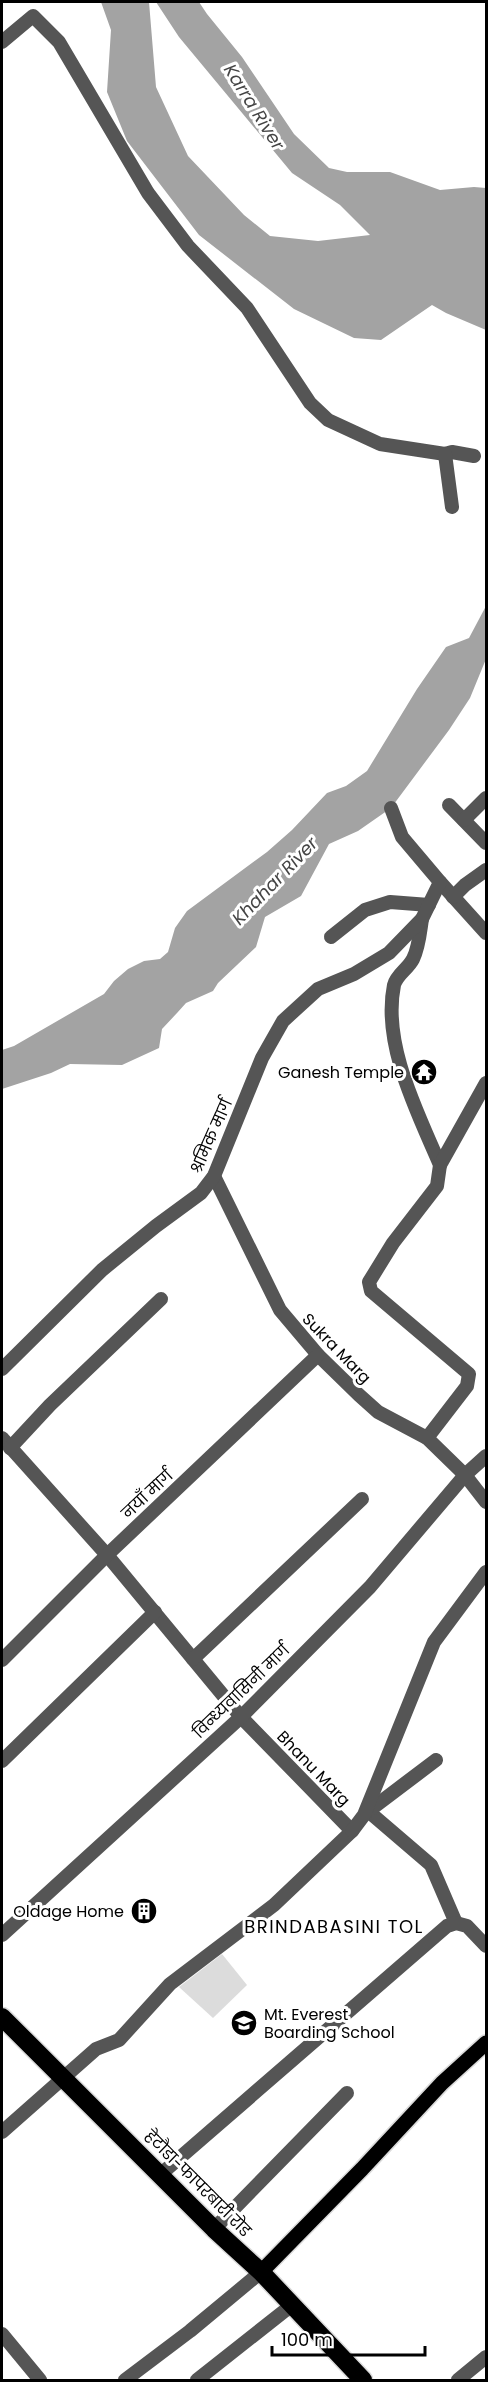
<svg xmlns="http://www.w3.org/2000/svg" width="488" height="2382" viewBox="0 0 488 2382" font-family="Poppins,'Noto Sans Devanagari',sans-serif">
<rect width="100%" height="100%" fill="#fff"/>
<path fill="#dcdcdc" d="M 222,1954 L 247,1985 L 213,2018 L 179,1987 Z"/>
<g fill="#a3a3a3">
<path d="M 101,2 L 149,2 L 156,87 L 188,156 L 244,215 L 270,236 L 318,241 L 370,235 L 340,205 L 292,173 L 179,37 L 156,2 L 199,2 L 207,14 L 242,57 L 294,134 L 329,168 L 347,172 L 390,172 L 440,190 L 474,187 L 486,188 L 486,330 L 446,313 L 432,305 L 381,340 L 354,338 L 294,309 L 199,235 L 127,141 L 107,92 L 111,30 Z"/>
<path d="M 486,606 L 486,659 L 470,698 L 449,730 L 391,808 L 358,831 L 329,844 L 301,896 L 265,917 L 256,947 L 218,983 L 213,991 L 186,1003 L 177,1013 L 162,1029 L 159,1048 L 122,1065 L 70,1064 L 51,1073 L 2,1089 L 2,1050 L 14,1046 L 104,994 L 114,981 L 128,969 L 144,961 L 160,959 L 168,952 L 175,928 L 187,911 L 267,852 L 292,830 L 327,793 L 346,786 L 367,771 L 417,689 L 446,647 L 469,638 Z"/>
</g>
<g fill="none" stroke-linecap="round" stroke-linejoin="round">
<defs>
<path id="major" d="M 261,2272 L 362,2169 L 442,2083 L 486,2043"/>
<path id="highway" d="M 2,2017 L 214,2229 L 261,2272 L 363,2380"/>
</defs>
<use href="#major" stroke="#dbdbdb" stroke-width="18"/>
<use href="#highway" stroke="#dbdbdb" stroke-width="21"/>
<g stroke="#555" stroke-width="14">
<path d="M 2,42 L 33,16 L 59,42 L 148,193 L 188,246 L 247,308 L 310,403 L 328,420 L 380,444 L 445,454 L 452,452 L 474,456"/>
<path d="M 445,454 L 452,507"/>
<path d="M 449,805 L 486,843"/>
<path d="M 464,820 L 486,798"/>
<path d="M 440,882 L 486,933"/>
<path d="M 453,897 L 465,885 L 486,870"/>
<path d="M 422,919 C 420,932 419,947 413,959 C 408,969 397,974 394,985 C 382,1044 417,1111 440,1165 L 437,1186 L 393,1243 L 369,1282 L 371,1291 L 469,1374 L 467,1386 L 427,1438"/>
<path d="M 331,937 L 365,910 L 390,902 L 429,905"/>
<path d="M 440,1165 L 486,1083"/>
<path d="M 214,1176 L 280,1310 L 318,1355 L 359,1395 L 378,1412 L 427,1438 L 465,1475 L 486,1502"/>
<path d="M 2,1369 L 102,1270 L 156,1226 L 201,1193 L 214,1176 L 262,1058 L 283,1021 L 318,989 L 354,974 L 389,953 L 422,919 L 440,882 L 402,837 L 391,808"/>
<path d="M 2,1438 L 107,1555 L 241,1717 L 352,1831 L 274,1905 L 170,1984 L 119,2040 L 96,2049 L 2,2132"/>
<path d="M 10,1448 L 50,1405 L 161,1299"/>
<path d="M 193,1659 L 362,1499"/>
<path d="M 2,1660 L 107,1555 L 318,1355"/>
<path d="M 2,1761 L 155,1612"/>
<path d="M 368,1811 L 431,1865 L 456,1923"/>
<path d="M 366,1813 L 436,1760"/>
<path d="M 352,1831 L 364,1815 L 434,1642 L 486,1572"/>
<path d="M 2,1935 L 241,1717 L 370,1587 L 465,1475 L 486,1456"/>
<path d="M 161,2174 L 447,1926 L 456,1923 L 467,1926 L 486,1946"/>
<path d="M 214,2229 L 347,2093"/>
<path d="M 2,2334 L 40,2380"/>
<path d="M 125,2380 L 190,2331 L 261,2272"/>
<path d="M 197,2380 L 292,2305"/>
<path d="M 458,2380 L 486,2357"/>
</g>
<use href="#major" stroke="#000" stroke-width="15"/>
<use href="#highway" stroke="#000" stroke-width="18"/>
</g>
<defs>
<symbol id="temple-disc" viewBox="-11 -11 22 22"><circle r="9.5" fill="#000" stroke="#fff"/><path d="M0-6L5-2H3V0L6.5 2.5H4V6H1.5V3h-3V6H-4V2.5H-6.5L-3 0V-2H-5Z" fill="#fff"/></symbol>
<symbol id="building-disc" viewBox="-11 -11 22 22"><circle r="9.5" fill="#000" stroke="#fff"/><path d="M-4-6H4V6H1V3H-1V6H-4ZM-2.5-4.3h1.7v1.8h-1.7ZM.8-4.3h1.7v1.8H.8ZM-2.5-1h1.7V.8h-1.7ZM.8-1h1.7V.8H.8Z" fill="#fff"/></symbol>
<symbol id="school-disc" viewBox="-11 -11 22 22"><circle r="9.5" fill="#000" stroke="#fff"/><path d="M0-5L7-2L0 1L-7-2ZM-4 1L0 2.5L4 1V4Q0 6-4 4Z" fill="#fff"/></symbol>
</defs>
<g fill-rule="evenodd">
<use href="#temple-disc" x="409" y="1057" width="30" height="30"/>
<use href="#building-disc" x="129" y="1896" width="30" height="30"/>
<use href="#school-disc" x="229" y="2008" width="30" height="30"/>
</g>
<g text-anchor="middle" stroke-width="6" stroke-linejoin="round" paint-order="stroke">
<g font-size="16" fill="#000" stroke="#fff" text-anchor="end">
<text x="404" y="1078">Ganesh Temple</text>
<text x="124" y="1917">Oldage Home</text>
<text x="264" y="2020" text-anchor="start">Mt. Everest<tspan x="264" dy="18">Boarding School</tspan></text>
</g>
<g font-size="16" fill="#000" stroke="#fff">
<text transform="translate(211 1136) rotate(-66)" y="6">श्रमिक मार्ग</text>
<text transform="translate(337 1348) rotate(46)" y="6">Sukra Marg</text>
<text transform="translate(147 1494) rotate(-43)" y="6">नयाँ मार्ग</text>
<text transform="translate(241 1691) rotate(-44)" y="6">विन्ध्यवासिनी मार्ग</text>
<text transform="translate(314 1768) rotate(46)" y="6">Bhanu Marg</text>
<text transform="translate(198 2183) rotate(45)" y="6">हेटौडा-फापरबारी रोड</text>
</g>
<g font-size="18" font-style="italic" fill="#444" stroke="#fff">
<text transform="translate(254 107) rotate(58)" y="6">Karra River</text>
<text transform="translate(275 881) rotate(-46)" y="6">Khahar River</text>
</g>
<g font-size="18" letter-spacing="1.5" fill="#000" stroke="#fff">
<text x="334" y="1933">BRINDABASINI TOL</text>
</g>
</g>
<rect width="488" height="2382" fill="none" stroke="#000000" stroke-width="6"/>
<path d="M272 2346v9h153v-9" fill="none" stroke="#000000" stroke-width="3"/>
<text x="281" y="2346" font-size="18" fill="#000000" stroke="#ffffff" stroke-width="4.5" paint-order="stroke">100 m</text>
</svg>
